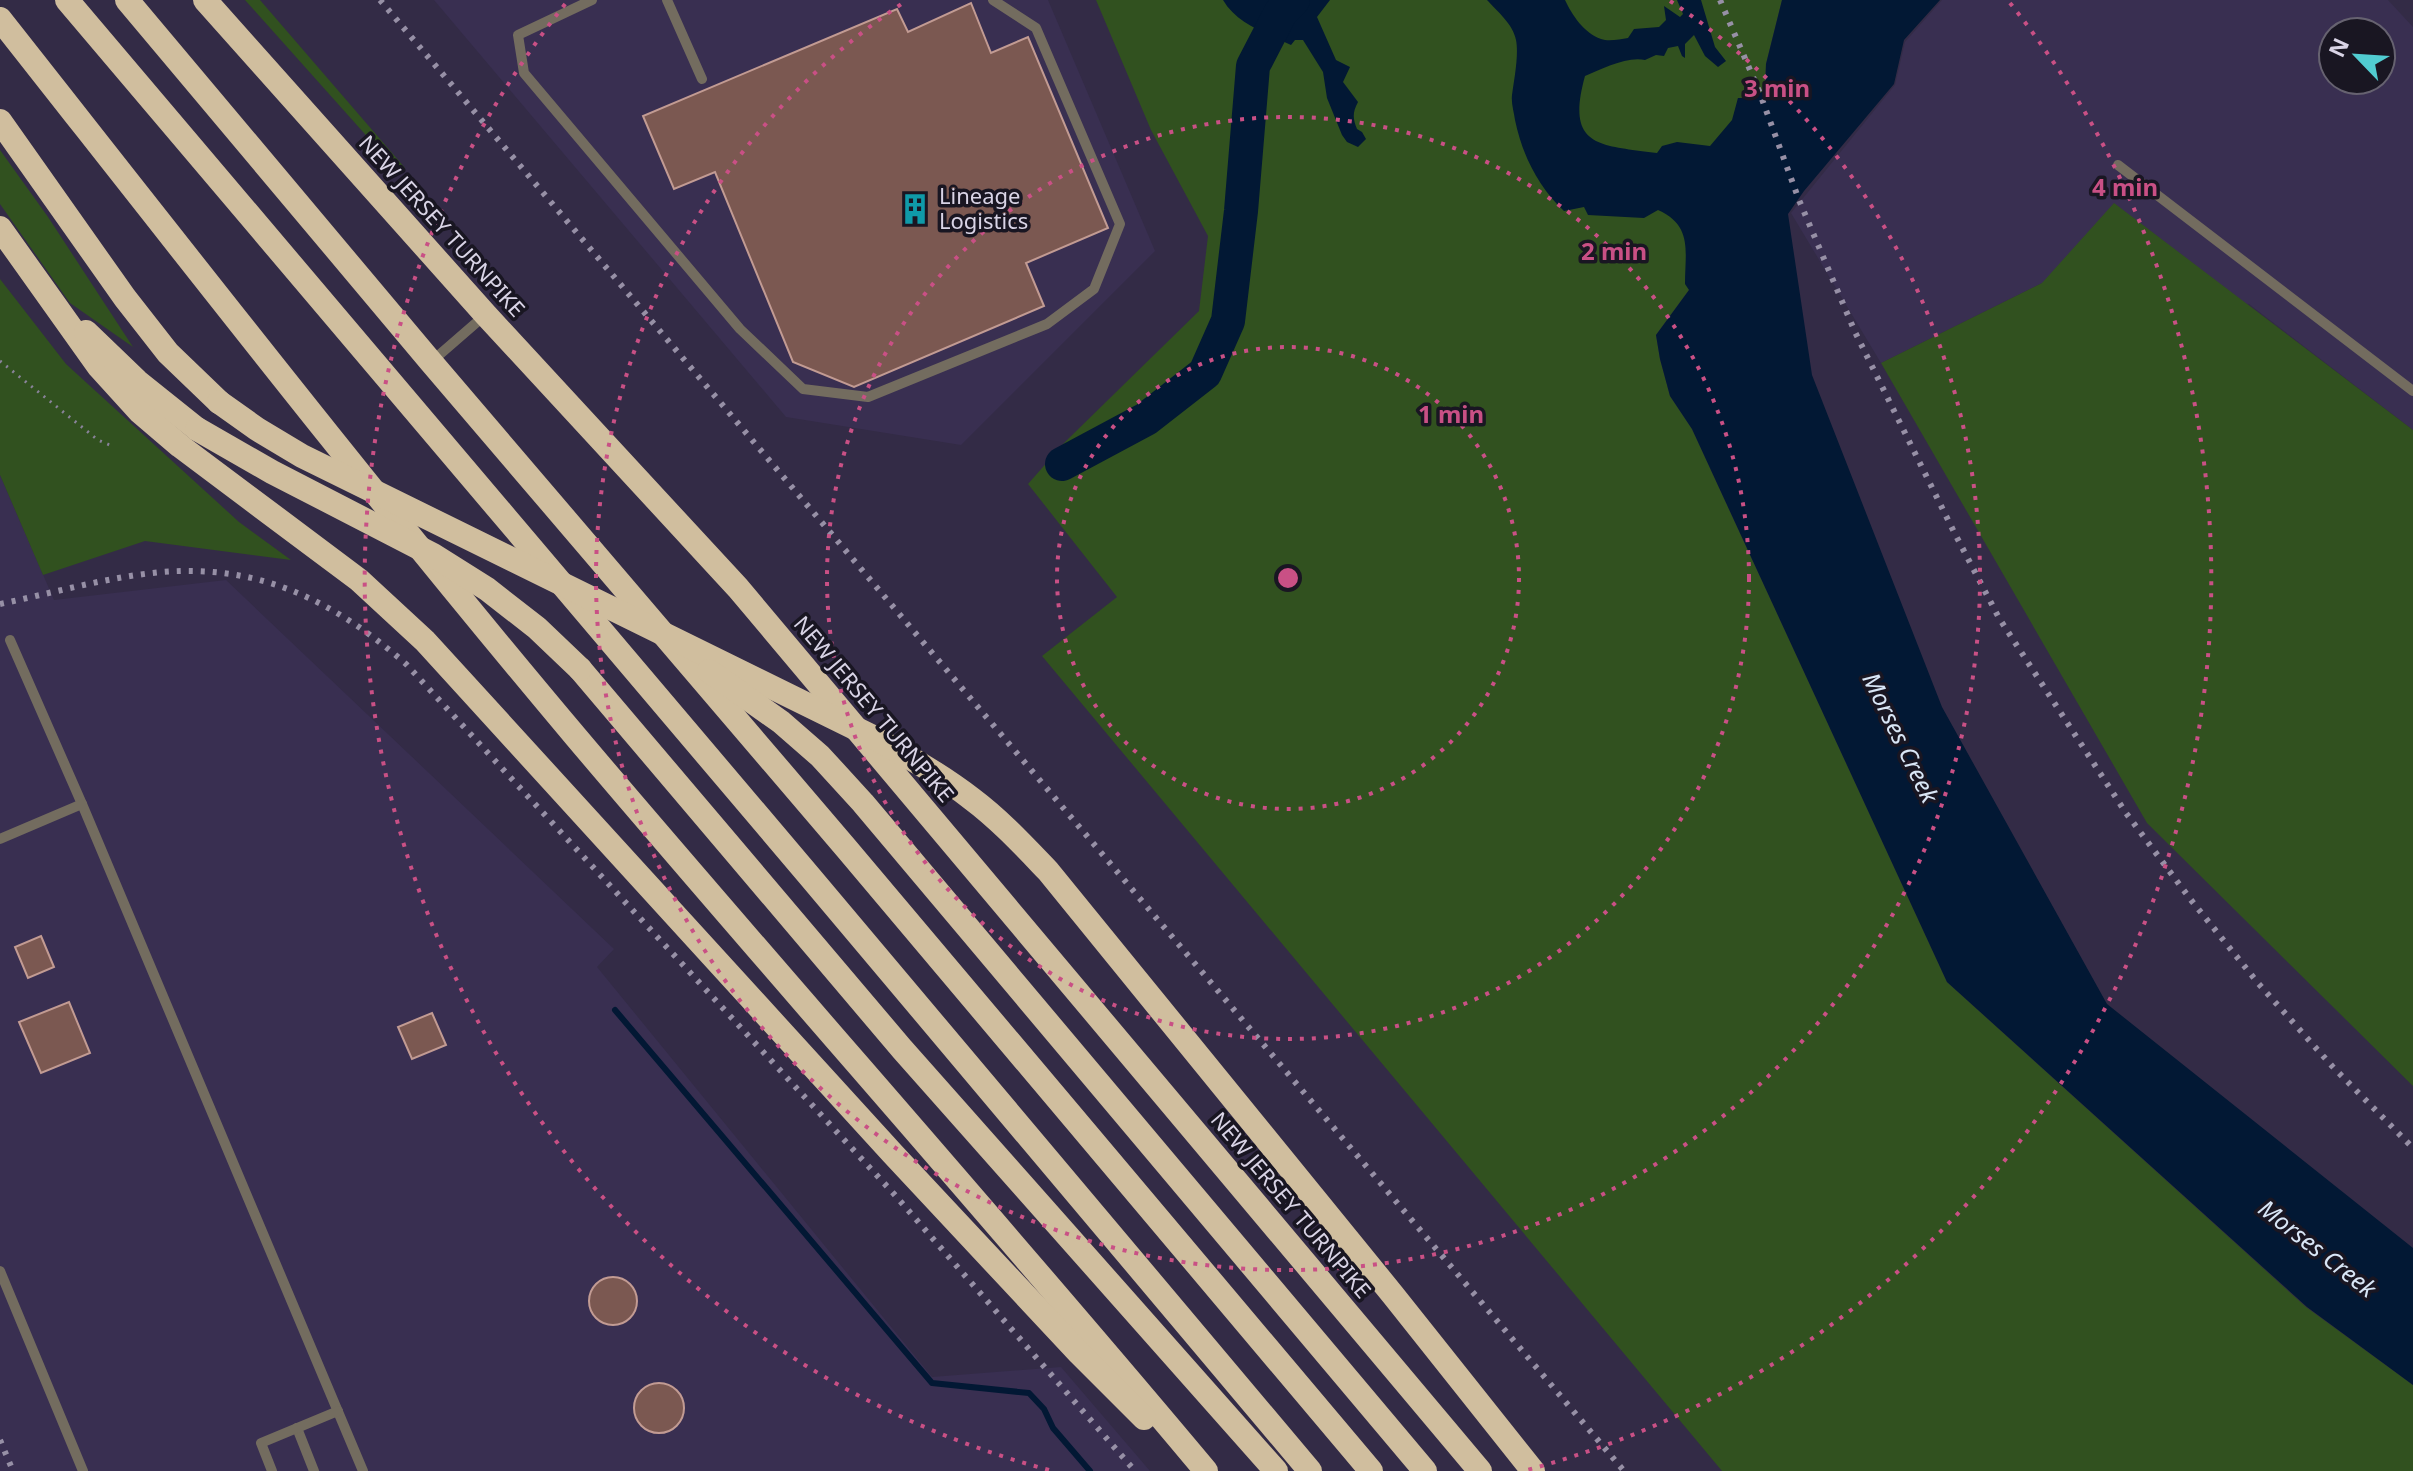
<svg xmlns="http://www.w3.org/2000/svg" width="2413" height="1471" viewBox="0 0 2413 1471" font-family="'Noto Sans',sans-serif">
<rect width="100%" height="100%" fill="#332b46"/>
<g fill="#392f51" fill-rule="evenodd">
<path d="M 434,0 L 1048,0 L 1155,251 L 961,445 L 786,417 Z"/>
<path d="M 1942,0 L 2388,0 L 2413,27 L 2413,430 L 2249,304 L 2042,283 L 1881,363 L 1791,213 L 1895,85 L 1905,42 ZM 2333,32 L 2381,32 L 2381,80 L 2333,80 Z"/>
<path d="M 0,475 L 54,600 L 226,580 L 614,949 L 597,967 L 932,1377 L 1061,1367 L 1150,1471 L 0,1471 Z"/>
</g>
<g fill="#31511f">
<path d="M 245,0 L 260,0 L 405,168 L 397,170 Z"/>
<path d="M 1096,0 L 1782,0 L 1766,64 L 1765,90 L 1752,98 L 1738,98 L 1733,120 L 1725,130 L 1689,290 L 1656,335 L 1660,359 L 1670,396 L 1692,429 L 1947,982 L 2306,1307 L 2413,1385 L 2413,1471 L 1722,1471 L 1042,656 L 1117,597 L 1028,484 L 1064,443 L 1199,311 L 1208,236 L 1151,130 Z"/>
<path d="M 0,150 L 48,217 L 133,347 L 70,303 L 0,204 Z"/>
<path d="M 2114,203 L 2413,430 L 2413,1086 L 2147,823 L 1881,363 L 2042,283 Z"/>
<path d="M 0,279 L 66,364 L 239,522 L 291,560 L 145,541 L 43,575 L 0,475 Z"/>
</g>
<g fill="#021834">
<path d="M 1223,0 L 1330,0 L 1317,17 L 1336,60 L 1350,67 L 1343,82 L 1358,102 C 1352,113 1353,119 1357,129 L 1362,132 L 1366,139 L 1358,147 L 1347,142 L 1342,135 L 1327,98 L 1323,72 L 1303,40 L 1295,40 L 1291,45 C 1266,33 1237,24 1223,0 Z"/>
<path d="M 1487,0 L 1565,0 C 1572,15 1584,33 1601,39 C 1609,42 1620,39 1628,38 L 1634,29 L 1659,27 L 1666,20 L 1664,6 L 1680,17 L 1683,14 L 1677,0 L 1701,0 L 1715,47 L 1726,61 L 1718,67 L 1705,56 L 1694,35 L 1685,44 L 1685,58 L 1682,56 L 1678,46 L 1668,48 L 1664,56 L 1656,55 L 1645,60 C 1627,56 1602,69 1585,76 C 1565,148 1600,145 1657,153 L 1662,146 L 1677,142 L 1710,146 L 1732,120 L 1738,98 L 1752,98 L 1765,90 L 1766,64 L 1782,0 L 1940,0 L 1904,40 L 1894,84 L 1804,191 L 1788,214 L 1812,375 L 1942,707 L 2107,1004 L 2413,1248 L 2413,1385 L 2307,1307 L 1947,982 L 1692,429 L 1670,396 L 1660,359 L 1656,335 L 1689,290 L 1685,284 C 1685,251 1693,226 1658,210 L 1644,218 L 1588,215 L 1584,207 L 1564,211 C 1538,187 1522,154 1515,120 C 1514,112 1511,103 1512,95 C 1514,80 1519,55 1516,40 C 1513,24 1497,11 1487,0 Z"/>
</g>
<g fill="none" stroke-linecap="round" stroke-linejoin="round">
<path stroke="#021834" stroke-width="6" d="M 615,1010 L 932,1383 L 1029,1393 L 1044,1409 L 1053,1428 L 1090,1471"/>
<path stroke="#021834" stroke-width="34" d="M 1062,464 L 1146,419 L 1205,373 L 1228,321 L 1241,211 L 1253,66 L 1281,12 L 1293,0"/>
</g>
<g fill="#7b5851" stroke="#c29b93" stroke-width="2">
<path d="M 971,3 L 991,53 L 1028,37 L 1108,228 L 1026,263 L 1044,306 L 854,387 L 793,362 L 715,172 L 674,189 L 643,116 L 897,9 L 908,32 Z"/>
<path d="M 41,936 L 54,967 L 28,978 L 15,947 Z"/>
<path d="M 69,1002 L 90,1053 L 41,1073 L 19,1022 Z"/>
<path d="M 432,1013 L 446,1045 L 412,1059 L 398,1027 Z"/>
<circle cx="613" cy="1301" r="24"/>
<circle cx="659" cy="1408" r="25"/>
</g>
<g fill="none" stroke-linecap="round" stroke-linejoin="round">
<path stroke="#898399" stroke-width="3" stroke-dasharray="2 6" stroke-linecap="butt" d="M 0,361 L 98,440 L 112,446"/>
<g stroke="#736c5f" stroke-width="10">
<path d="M 592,0 L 518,35 L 524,73 L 740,329 L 803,389 L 868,397 L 1047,324 L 1094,289 L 1120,224 L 1036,28 L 993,0"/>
<path d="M 667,0 L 702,79"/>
<path d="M 2118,165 L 2413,391"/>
<path d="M 431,362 L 484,316"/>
<path d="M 10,640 L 82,804"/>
<path d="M 0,839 L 82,804 L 363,1471"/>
<path d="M 0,1271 L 83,1471"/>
<path d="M 297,1428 L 314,1471"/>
<path d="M 272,1471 L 261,1443 L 338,1411"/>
</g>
<g stroke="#d0be9e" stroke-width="24">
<path d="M 67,0 L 811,878 L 1310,1471"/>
<path d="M 127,0 L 431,362 L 846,848 L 1371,1471"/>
<path d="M 205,0 L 485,314 L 738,588 L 1480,1471"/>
<path d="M 0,19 C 190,260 378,502 576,737 C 784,983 999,1223 1206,1471"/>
<path d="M 0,121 L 125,298 L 168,353 L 219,402"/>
<path d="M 0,228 L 99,367 L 139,411 L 180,446 L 359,580 L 425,641 L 893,1154 L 1079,1353 L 1144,1418"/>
<path d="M 86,332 L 137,381 L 197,429"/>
<path d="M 580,669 L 902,1049 L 1276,1471"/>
</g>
<g stroke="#9790a6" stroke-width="6" stroke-dasharray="4 8" stroke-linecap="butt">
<path d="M 380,0 L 1624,1471"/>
<path d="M 1720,0 L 1759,91 L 1799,200 L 1855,332 L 1954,532 L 1999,618 L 2126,813 L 2191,900 L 2258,983 L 2332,1066 L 2413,1148"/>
<path d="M 0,604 C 53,593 107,577 162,572 C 260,564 334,601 406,664 L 894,1194 L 1135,1471"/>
<path d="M 0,1440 L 13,1471"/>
</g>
<g stroke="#d0be9e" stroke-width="24">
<path d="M 219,402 L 257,429 L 302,456 L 873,737 C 907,756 941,775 972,799 C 1000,820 1024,846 1048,871 L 1393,1295 L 1533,1471"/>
<path d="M 197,429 L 272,472 L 433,555 L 487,589 L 537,628 L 580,669"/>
<path d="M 709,671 L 781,722 L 820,756 L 863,803 L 1425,1471"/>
</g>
</g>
<g fill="none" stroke="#c95085" stroke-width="4" stroke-dasharray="4 8">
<circle cx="1288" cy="578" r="231"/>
<circle cx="1288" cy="578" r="461"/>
<path d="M1670 1A692 692 0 1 1 906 1"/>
<path d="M1049 1470A923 923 0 0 1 566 3M2010 3A923 923 0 0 1 1527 1470"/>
</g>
<defs>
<symbol id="building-bare" viewBox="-9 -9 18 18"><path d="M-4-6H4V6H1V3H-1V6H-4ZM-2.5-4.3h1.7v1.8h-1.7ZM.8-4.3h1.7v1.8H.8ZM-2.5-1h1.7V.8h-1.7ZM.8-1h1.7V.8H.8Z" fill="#0f9aa8" stroke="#191622" stroke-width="2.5" paint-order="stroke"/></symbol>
</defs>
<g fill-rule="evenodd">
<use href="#building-bare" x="893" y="187" width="44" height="44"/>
</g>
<g text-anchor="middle" stroke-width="7" stroke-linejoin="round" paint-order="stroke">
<g font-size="22" fill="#d9d4e6" stroke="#191622" text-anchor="start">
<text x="939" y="204">Lineage<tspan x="939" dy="25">Logistics</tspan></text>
</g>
<g font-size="22" fill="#d9d4e6" stroke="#191622">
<text transform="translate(442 226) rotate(48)" y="8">NEW JERSEY TURNPIKE</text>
<text transform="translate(874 709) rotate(50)" y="8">NEW JERSEY TURNPIKE</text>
<text transform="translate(1291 1205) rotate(50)" y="8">NEW JERSEY TURNPIKE</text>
</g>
<g font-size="24" font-style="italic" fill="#d9e6f6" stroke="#191622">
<text transform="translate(1900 738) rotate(64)" y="8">Morses Creek</text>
<text transform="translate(2317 1249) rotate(38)" y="8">Morses Creek</text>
</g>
</g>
<circle cx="1288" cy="578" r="12" fill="#c95085" stroke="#191622" stroke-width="4"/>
<g font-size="24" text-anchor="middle" font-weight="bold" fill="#c95085" stroke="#191622" stroke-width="7" stroke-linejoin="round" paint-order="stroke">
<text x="1777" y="97">3 min</text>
<text x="2125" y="196">4 min</text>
<text x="1614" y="260">2 min</text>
<text x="1451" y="423">1 min</text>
</g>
<g transform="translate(2357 56) rotate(295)"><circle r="38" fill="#191622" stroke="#666270" stroke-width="2"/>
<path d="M0-6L14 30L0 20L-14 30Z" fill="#51ccd1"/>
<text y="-12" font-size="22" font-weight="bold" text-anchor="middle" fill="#d9d4e6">N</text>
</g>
</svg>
